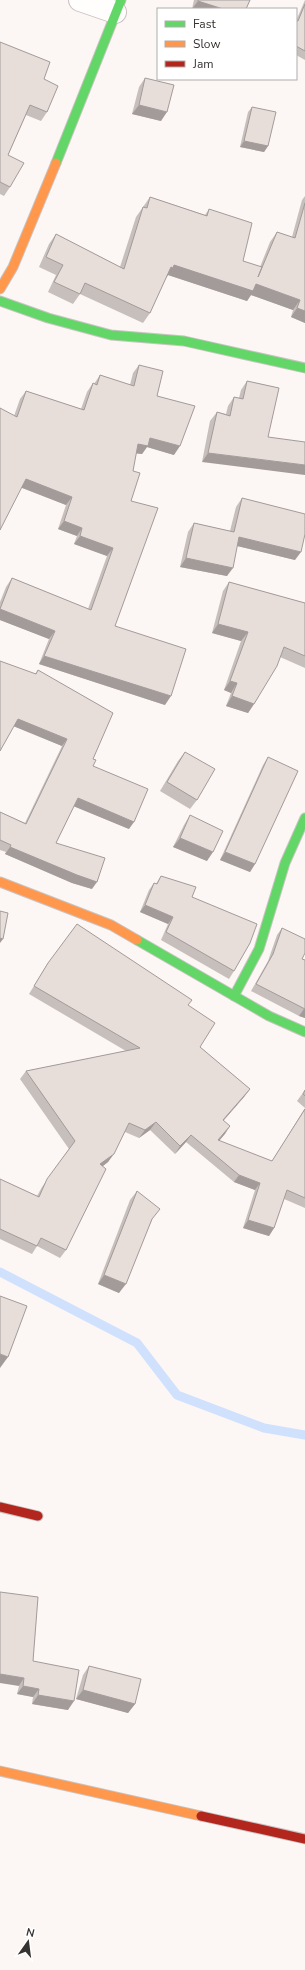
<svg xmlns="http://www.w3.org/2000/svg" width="305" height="1970" viewBox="0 0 305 1970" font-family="'Nunito Sans',sans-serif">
<rect width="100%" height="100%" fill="#fcf6f4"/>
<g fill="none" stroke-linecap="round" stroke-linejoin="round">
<path stroke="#cfe1fc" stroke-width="9" d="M 0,1272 L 137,1343 L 177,1395 L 264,1428 L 305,1435"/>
<defs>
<path id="street" d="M 80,0 L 115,12"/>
<g id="fast">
<path d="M 56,163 L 121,0"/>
<path d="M 0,301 L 48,318 L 111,335 L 184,341 L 305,368"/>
<path d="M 137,940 L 269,1016 L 305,1032"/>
<path d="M 234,996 L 259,949 L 285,863 L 305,818"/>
</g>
<g id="slow">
<path d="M 0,289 L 13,267 L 56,163"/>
<path d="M 0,882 L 111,925 L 137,940"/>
<path d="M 0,1771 L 201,1816"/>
</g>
<g id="jam">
<path d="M 0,1507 L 38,1516"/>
<path d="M 201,1816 L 305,1839"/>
</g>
</defs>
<use href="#street" stroke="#c9c4c2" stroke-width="24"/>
<use href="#fast" stroke="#c9c4c2" stroke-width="11"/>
<use href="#slow" stroke="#c9c4c2" stroke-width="11"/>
<use href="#jam" stroke="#c9c4c2" stroke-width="11"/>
<use href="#street" stroke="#fffefd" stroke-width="22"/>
<use href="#fast" stroke="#63d668" stroke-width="9"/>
<use href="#slow" stroke="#ff974d" stroke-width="9"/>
<use href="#jam" stroke="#b3261e" stroke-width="9"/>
</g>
<g fill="#c7bfbb">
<path d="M 194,0 L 250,0 L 246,9 L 192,9 Z"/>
<path d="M 305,0 L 305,60 L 296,55 L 296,21 Z"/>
<path d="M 0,42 L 44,79 L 47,112 L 41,121 L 26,115 L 8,155 L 10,187 L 4,196 L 0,194 Z"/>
<path d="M 145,78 L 161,121 L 132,114 L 139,87 Z"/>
<path d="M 252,107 L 268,146 L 264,152 L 240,147 L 248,112 Z"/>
<path d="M 305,196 L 305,323 L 291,317 L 293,310 L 251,295 L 247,301 L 168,275 L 166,278 L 150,313 L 143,323 L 80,294 L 73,304 L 48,292 L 56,275 L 39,267 L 49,244 L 56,234 L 120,267 L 136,217 L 150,197 L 205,215 L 209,209 L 243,261 L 260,267 L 270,242 L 277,232 L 292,237 L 302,200 Z"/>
<path d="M 139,365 L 157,396 L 174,455 L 147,447 L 142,454 L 136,453 L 133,471 L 131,501 L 115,626 L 165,705 L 39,664 L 49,639 L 0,620 L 0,602 L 6,587 L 12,578 L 88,609 L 107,556 L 74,544 L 77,536 L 58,529 L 66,505 L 22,488 L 14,416 L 20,399 L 26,391 L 81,409 L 87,392 L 93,383 L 94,384 L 100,375 L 130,385 L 133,373 Z"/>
<path d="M 247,381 L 279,388 L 202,462 L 210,421 L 217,412 L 226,414 L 228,406 L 234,397 L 239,398 L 241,390 Z"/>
<path d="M 242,498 L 295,560 L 237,546 L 227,576 L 180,567 L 188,532 L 194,523 L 230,531 L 236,507 Z"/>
<path d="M 229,582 L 305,603 L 305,668 L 280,657 L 254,704 L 248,713 L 226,706 L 231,693 L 224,690 L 241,641 L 212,633 L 223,591 Z"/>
<path d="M 38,670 L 93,759 L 93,766 L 129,829 L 74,806 L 56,843 L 92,889 L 72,883 L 5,854 L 6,852 L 0,850 L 0,812 L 25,823 L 62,746 L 14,726 L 35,674 Z"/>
<path d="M 185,752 L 197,800 L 190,809 L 160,791 L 178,761 Z"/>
<path d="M 268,757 L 255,864 L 250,872 L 220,860 L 263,765 Z"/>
<path d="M 190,815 L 207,861 L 173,847 L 184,825 Z"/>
<path d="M 161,876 L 192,897 L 234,971 L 229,979 L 161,940 L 168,924 L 140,912 L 149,890 L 154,883 L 156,884 Z"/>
<path d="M 282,928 L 302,959 L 305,1018 L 299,1016 L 251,991 L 268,961 L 277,935 Z"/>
<path d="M 48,963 L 188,1005 L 200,1047 L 250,1089 L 244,1097 L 223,1121 L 230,1126 L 219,1141 L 272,1161 L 305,1108 L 305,1208 L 284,1199 L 274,1228 L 269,1236 L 243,1228 L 255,1190 L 234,1182 L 186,1142 L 175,1154 L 150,1130 L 139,1138 L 125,1132 L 108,1162 L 103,1166 L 66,1250 L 60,1258 L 37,1246 L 32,1254 L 0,1239 L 0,1179 L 37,1196 L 42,1187 L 69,1149 L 20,1079 L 26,1071 L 126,1051 L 29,994 Z"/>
<path d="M 305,1090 L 305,1108 L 297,1101 Z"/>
<path d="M 137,1191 L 152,1220 L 119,1293 L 98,1284 L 130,1200 Z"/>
<path d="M 33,1661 L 68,1710 L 32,1704 L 33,1697 L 17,1694 L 19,1686 Z"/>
<path d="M 89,1666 L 135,1704 L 128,1713 L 76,1699 L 83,1675 Z"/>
</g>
<g fill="#a29b99">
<path d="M 198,1 L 223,9 L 192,9 Z"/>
<path d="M 139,105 L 167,112 L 161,121 L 132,114 Z"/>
<path d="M 244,141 L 268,146 L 264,152 L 240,147 Z"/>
<path d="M 174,265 L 256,284 L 300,300 L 293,310 L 251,295 L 247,301 L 168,275 L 166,278 L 164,277 L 171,267 Z"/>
<path d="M 297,308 L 305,311 L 305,323 L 291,317 Z"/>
<path d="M 150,438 L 180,446 L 174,455 L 147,447 L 142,454 L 132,453 L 138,444 Z"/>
<path d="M 208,453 L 305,465 L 305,475 L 202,462 Z"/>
<path d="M 26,479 L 72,497 L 66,505 L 20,487 Z"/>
<path d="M 64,521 L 82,528 L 77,536 L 58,529 Z"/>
<path d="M 80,536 L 113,548 L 107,556 L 74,544 Z"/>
<path d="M 239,537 L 301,552 L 295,560 L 233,545 Z"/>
<path d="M 186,558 L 233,568 L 227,576 L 180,567 Z"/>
<path d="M 0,609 L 55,631 L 49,639 L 0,620 Z"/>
<path d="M 218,624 L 248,632 L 241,641 L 212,633 Z"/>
<path d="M 44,656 L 171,696 L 165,705 L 39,664 Z"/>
<path d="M 230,681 L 237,683 L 231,693 L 224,690 Z"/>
<path d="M 232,696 L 254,704 L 248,713 L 226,706 Z"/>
<path d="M 18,719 L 67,739 L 62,746 L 13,726 Z"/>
<path d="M 78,798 L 134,822 L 129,829 L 73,806 Z"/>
<path d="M 180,838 L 213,852 L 207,861 L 173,847 Z"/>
<path d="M 10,847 L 97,882 L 92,889 L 72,883 L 5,854 Z"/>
<path d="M 225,852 L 255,864 L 250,872 L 220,860 Z"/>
<path d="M 145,905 L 173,917 L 168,924 L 140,912 Z"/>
<path d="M 0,938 L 3,939 L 0,943 Z"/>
<path d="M 304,1009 L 305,1009 L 305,1018 L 299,1016 Z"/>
<path d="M 250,1089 L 244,1097 L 217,1128 L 223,1120 Z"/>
<path d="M 156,1122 L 150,1130 L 139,1138 L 145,1130 Z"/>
<path d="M 230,1126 L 225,1134 L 213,1148 L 218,1140 Z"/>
<path d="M 191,1135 L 186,1142 L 175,1154 L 180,1146 Z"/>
<path d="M 114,1154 L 108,1162 L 95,1172 L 100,1164 Z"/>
<path d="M 239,1175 L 260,1183 L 255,1190 L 234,1182 Z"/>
<path d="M 248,1220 L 274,1228 L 269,1236 L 243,1228 Z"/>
<path d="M 104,1275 L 126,1284 L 119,1293 L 98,1284 Z"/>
<path d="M 0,1354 L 8,1357 L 0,1368 Z"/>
<path d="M 0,1674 L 24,1678 L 19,1686 L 0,1683 Z"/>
<path d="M 23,1686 L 39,1689 L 33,1697 L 17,1694 Z"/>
<path d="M 83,1690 L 135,1704 L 128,1713 L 76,1699 Z"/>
<path d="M 38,1695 L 74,1701 L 68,1710 L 32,1704 Z"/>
</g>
<g fill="#e7deda" stroke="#a29b99">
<path d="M 198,0 L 250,0 L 246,9 L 223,9 L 198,1 Z"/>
<path d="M 305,4 L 305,51 L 296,46 L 296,21 L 298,21 Z"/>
<path d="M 0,42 L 50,62 L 44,79 L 58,86 L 47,112 L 30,105 L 8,155 L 24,163 L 10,187 L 0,182 Z"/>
<path d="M 145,78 L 174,85 L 167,112 L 139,105 Z"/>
<path d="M 252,107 L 276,112 L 268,146 L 244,141 Z"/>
<path d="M 150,197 L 207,216 L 209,209 L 252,223 L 243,261 L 262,267 L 258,277 L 277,232 L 295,238 L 305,203 L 305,311 L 297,308 L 300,300 L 256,284 L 253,291 L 174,265 L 173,268 L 171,267 L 150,313 L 85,283 L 80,294 L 54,282 L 63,265 L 46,257 L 56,234 L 124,269 L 143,207 L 147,208 Z"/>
<path d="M 139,365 L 163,371 L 157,396 L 195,406 L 180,446 L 150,438 L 148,446 L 138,444 L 133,471 L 140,473 L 131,501 L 158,508 L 115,626 L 186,649 L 171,696 L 44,656 L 55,631 L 0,609 L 12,578 L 91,610 L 113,548 L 80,536 L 82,528 L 64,521 L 72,497 L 26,479 L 0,530 L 0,408 L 17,417 L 26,391 L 84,410 L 93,383 L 97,385 L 100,375 L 134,386 Z"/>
<path d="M 247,381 L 279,388 L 268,437 L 305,442 L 305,465 L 208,453 L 217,412 L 230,416 L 234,397 L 243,399 Z"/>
<path d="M 242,498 L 305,514 L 305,534 L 301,552 L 239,537 L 233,568 L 186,558 L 194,523 L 234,532 Z"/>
<path d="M 229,582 L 305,603 L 305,656 L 284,647 L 277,666 L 254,704 L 232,696 L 237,683 L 230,681 L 248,632 L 218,624 Z"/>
<path d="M 0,661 L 36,674 L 38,670 L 113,713 L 93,759 L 96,760 L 93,766 L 148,789 L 134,822 L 78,798 L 56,843 L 105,858 L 97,882 L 77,875 L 10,847 L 11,845 L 0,840 L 0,812 L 26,824 L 67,739 L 18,719 L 0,751 Z"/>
<path d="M 185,752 L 215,769 L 197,800 L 167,782 Z"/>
<path d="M 268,757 L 298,771 L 255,864 L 225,852 Z"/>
<path d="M 190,815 L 223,831 L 213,852 L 180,838 Z"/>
<path d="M 161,876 L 196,887 L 192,897 L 257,924 L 250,943 L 234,971 L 166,932 L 173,917 L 145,905 L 154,883 L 157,884 Z"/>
<path d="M 0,911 L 8,913 L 3,939 L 0,938 Z"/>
<path d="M 77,924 L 192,1000 L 188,1005 L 215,1023 L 200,1047 L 250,1089 L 223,1120 L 230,1126 L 218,1140 L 272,1161 L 305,1109 L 305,1198 L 287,1190 L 274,1228 L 248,1220 L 260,1183 L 239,1175 L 191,1135 L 180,1146 L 156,1122 L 145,1130 L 129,1123 L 114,1154 L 100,1164 L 106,1169 L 66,1250 L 41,1238 L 37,1246 L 0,1229 L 0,1179 L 39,1197 L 47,1179 L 75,1141 L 26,1071 L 140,1048 L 34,986 L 48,963 Z"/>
<path d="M 282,928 L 305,939 L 305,953 L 302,959 L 305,960 L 305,1009 L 256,984 L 273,954 Z"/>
<path d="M 305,1090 L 305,1096 L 303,1094 Z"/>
<path d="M 137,1191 L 160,1209 L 152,1219 L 126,1284 L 104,1275 Z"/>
<path d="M 0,1296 L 27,1306 L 8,1357 L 0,1354 Z"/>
<path d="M 0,1592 L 38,1597 L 33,1661 L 79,1670 L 74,1701 L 38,1695 L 39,1689 L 23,1686 L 24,1678 L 0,1674 Z"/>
<path d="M 89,1666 L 141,1679 L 135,1704 L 83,1690 Z"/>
</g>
<rect x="157" y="8" width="140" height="72" fill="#ffffff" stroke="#afadac"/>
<rect x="165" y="21" width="20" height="6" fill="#63d668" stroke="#afadac"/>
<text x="193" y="28" font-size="12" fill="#363230">Fast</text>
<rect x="165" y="41" width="20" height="6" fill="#ff974d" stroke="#afadac"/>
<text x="193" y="48" font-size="12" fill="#363230">Slow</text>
<rect x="165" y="61" width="20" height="6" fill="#b3261e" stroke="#afadac"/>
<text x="193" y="68" font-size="12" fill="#363230">Jam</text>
<g transform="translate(28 1942) rotate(14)" stroke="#ffffff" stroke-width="3" paint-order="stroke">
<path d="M0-3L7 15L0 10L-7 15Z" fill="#363230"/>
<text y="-6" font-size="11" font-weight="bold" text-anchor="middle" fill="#363230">N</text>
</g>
</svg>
